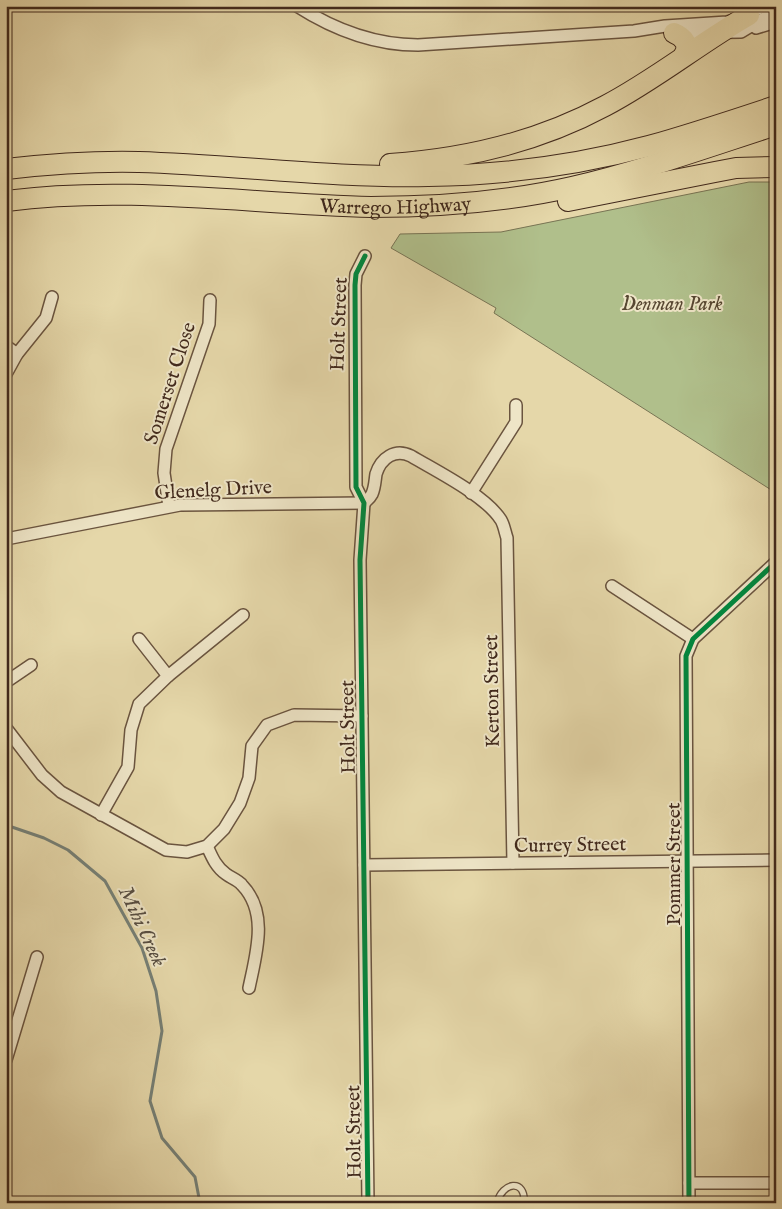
<svg xmlns="http://www.w3.org/2000/svg" width="782" height="1209" viewBox="0 0 782 1209" font-family="'IM FELL English',serif">
<rect width="100%" height="100%" fill="#e5d7a9"/>
<filter id="stains"><feTurbulence type="fractalNoise" baseFrequency=".004" numOctaves="4"/><feColorMatrix values="0 0 0 0 .2 0 0 0 0 .09 0 0 0 0 .02 0 0 0 .5 -.17"/></filter>
<radialGradient id="worn" r=".72"><stop offset=".6" stop-color="#630" stop-opacity="0"/><stop offset="1" stop-color="#630" stop-opacity=".3"/></radialGradient>
<path fill="#b0bf8b" stroke="#787454" d="M 749,182 L 776,182 L 776,493 L 494,313 L 496,308 L 391,248 L 400,234 L 501,232 Z"/>
<g fill="none" stroke-linecap="round" stroke-linejoin="round">
<path stroke="#757f75" stroke-width="3" d="M 6,825 L 44,838 L 68,850 L 105,881 L 142,948 L 156,991 L 162,1031 L 150,1101 L 162,1138 L 195,1177 L 200,1203"/>
<defs>
<path id="lane" d="M 497,1203 C 502,1182 526,1178 524,1203"/>
<g id="street">
<path d="M 297,6 C 333,29 375,45 418,45 L 634,31 L 665,26 L 727,22 L 741,18 L 764,6"/>
<path d="M 756,28 L 776,22"/>
<path d="M 676,33 L 741,32 L 776,11"/>
<path d="M 365,256 L 356,274 L 355,285 L 356,487 L 364,503 L 360,560 L 368,1203"/>
<path d="M 6,346 L 17,354"/>
<path d="M 6,374 L 17,354 L 46,318 L 52,297"/>
<path d="M 471,493 L 516,422 L 516,405"/>
<path d="M 364,503 C 367,500 370,498 372,494 C 375,487 375,480 376,474 C 381,458 395,448 411,456 C 436,471 485,495 501,520 C 504,525 505,532 507,538 L 513,863"/>
<path d="M 169,506 L 164,473 L 166,449 L 209,324 L 210,300"/>
<path d="M 6,539 L 180,505 L 364,503"/>
<path d="M 612,586 L 693,639"/>
<path d="M 139,639 L 168,676"/>
<path d="M 6,682 L 31,665"/>
<path d="M 6,728 L 42,775 L 61,792 L 166,850 L 187,852 L 207,846 L 224,829 L 240,803 L 249,778 L 252,746 L 267,725 L 294,715 L 362,716"/>
<path d="M 101,815 L 128,767 L 131,730 L 139,704 L 168,676 L 243,615"/>
<path d="M 207,846 C 212,857 216,867 226,874 C 231,878 238,880 242,885 C 269,913 256,954 249,988"/>
<path d="M 364,865 L 776,860"/>
<path d="M 6,1060 L 37,957"/>
<path d="M 689,1183 L 776,1183"/>
<path d="M 689,1203 L 686,656 L 693,639 L 776,562"/>
</g>
<g id="highway">
<path d="M 674,33 C 684,37 690,45 684,55"/>
<path d="M 390,164 C 465,159 538,142 605,106 C 655,80 700,43 749,15"/>
<path d="M 6,169 C 50,164 95,161 139,162 C 235,165 332,178 428,176 C 502,175 578,165 649,146 C 692,134 734,120 776,106"/>
<path id="s1" d="M 6,201 C 128,185 249,204 371,207 C 438,207 506,202 572,187 C 641,171 708,147 776,125"/>
<path d="M 568,201 L 715,172 L 736,168 L 776,167"/>
</g>
</defs>
<use href="#lane" stroke="#6a543f" stroke-width="8"/>
<use href="#street" stroke="#6a543f" stroke-width="14"/>
<use href="#highway" stroke="#41291c" stroke-width="22"/>
<use href="#lane" stroke="#eee5c7" stroke-width="5.5"/>
<use href="#street" stroke="#eee5c7" stroke-width="11"/>
<use href="#highway" stroke="#e5d7a9" stroke-width="20"/>
<defs>
<g id="cycleway">
<path d="M 365,256 L 356,274 L 355,285 L 356,487 L 364,503 L 360,560 L 368,1203"/>
<path d="M 689,1203 L 686,656 L 693,639 L 776,562"/>
</g>
</defs>
<use href="#cycleway" stroke="#eee5c7" stroke-width="8"/>
<use href="#cycleway" stroke="#00873e" stroke-width="5"/>
</g>
<g text-anchor="middle" stroke-width="4" stroke-linejoin="round" paint-order="stroke">
<g font-size="20" fill="#41291c" stroke="#eee5c7">
<text dy="7" stroke="none"><textPath href="#s1" startOffset="390">Warrego Highway</textPath></text>
<text transform="translate(338 324) rotate(-88)" y="7">Holt Street</text>
<text transform="translate(169 383) rotate(-72)" y="7">Somerset Close</text>
<text transform="translate(213 489) rotate(-3)" y="7">Glenelg Drive</text>
<text transform="translate(491 691) rotate(-91)" y="7">Kerton Street</text>
<text transform="translate(347 727) rotate(-91)" y="7">Holt Street</text>
<text transform="translate(570 844) rotate(-1)" y="7">Currey Street</text>
<text transform="translate(673 864) rotate(-90)" y="7">Pommer Street</text>
<text transform="translate(353 1132) rotate(-91)" y="7">Holt Street</text>
</g>
<g font-size="20" font-style="italic" fill="#574732" stroke="#eee5c7">
<text x="672" y="310">Denman Park</text>
</g>
<g font-size="21" font-style="italic" fill="#574d41" stroke="#eee5c7">
<text transform="translate(143 926) rotate(65)" y="7">Mihi Creek</text>
</g>
</g>
<rect width="782" height="1209" fill="none" stroke="#e5d7a9" stroke-width="25"/>
<rect x="8" y="8" width="767" height="1194" fill="none" stroke="#41291c" stroke-width="2.5"/>
<rect x="12" y="12" width="757" height="1184" fill="none" stroke="#41291c"/>
<rect width="100%" height="100%" filter="url(#stains)"/>
<rect width="100%" height="100%" fill="url(#worn)"/>
</svg>
